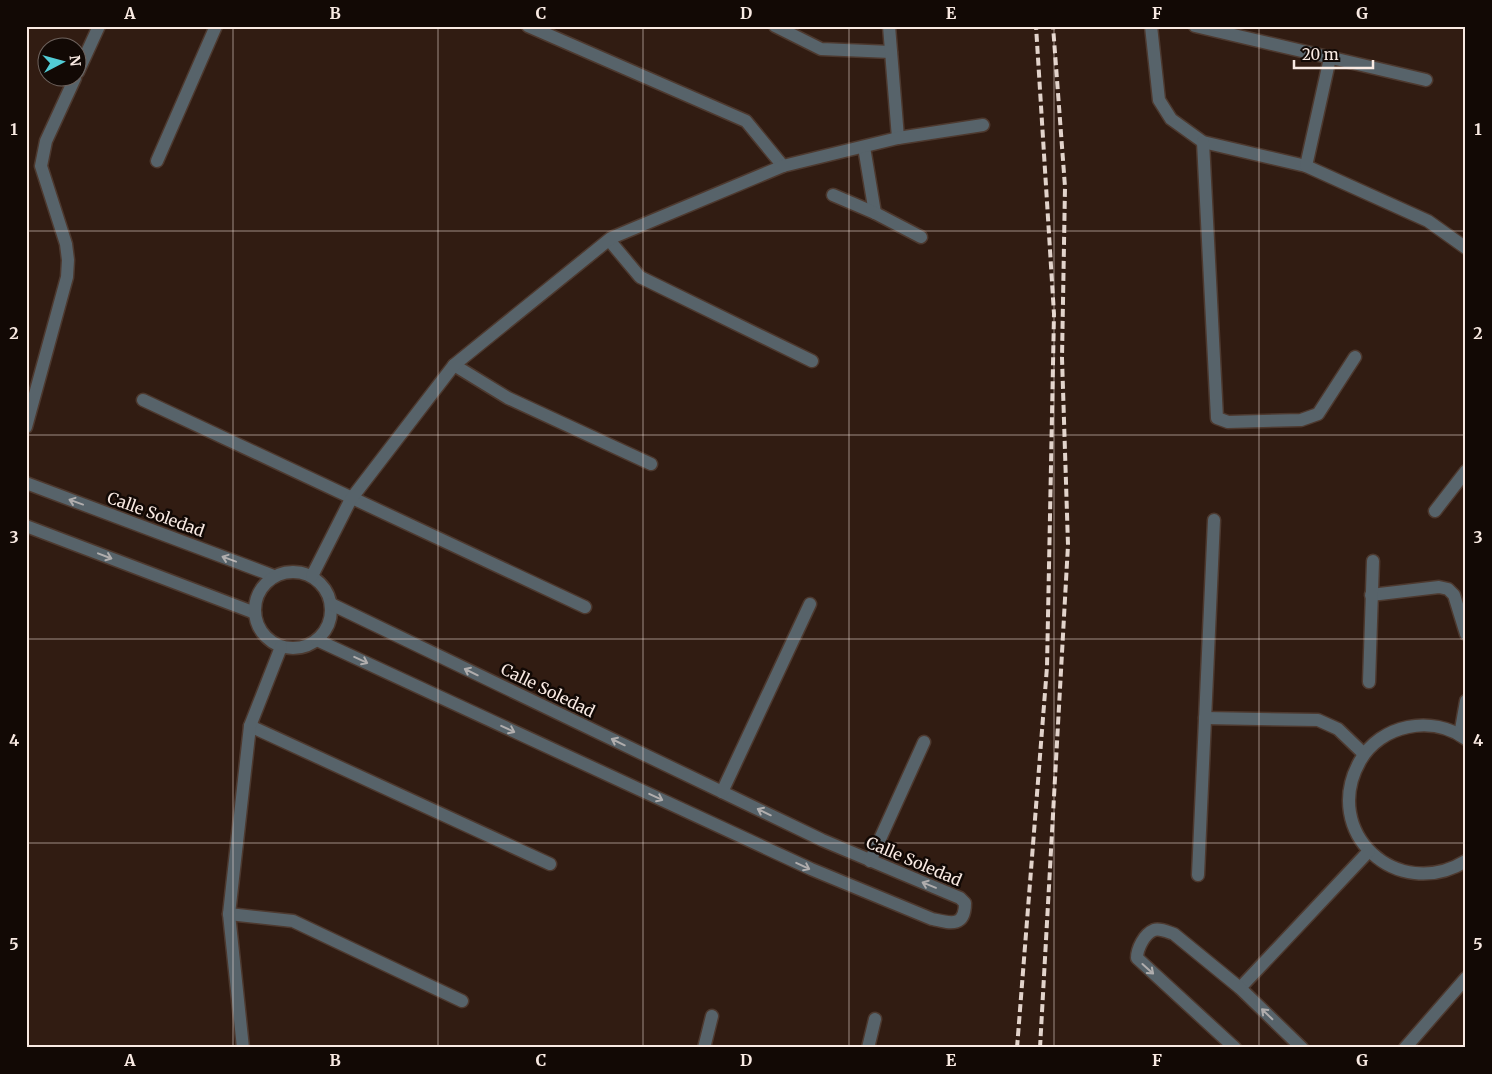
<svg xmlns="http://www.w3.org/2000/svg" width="1492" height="1074" viewBox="0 0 1492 1074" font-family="Merriweather,serif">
<rect width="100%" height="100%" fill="#311c12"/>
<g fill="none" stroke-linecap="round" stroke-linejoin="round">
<defs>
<g id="minor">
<path d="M 528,26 L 746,121 L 783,166"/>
<path d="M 775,26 L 821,49 L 891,52"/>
<path d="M 889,26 L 898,138"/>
<path d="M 1151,26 L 1159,100 L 1171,119 L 1203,142 L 1306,166 L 1428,221 L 1466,248"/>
<path d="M 1195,26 L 1426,80"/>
<path d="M 78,72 L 99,26"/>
<path d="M 1203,142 L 1217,418 L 1228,422 L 1301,420 L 1318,414 L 1355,357"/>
<path d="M 864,147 L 875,213"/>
<path d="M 157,161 L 216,26"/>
<path d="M 1306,166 L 1330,58"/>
<path d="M 833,195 L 875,213 L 921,237"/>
<path d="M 609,240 L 640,277 L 812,361"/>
<path d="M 454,365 L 508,398 L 651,464"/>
<path d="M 143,400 L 585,607"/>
<path d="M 26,427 L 67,277 L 68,260 L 66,244 L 41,166 L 46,141 L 75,78"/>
<path d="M 26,483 L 274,576"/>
<path d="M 1435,511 L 1466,471"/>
<path d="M 26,526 L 255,613"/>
<circle cx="293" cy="610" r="38"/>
<path d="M 312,576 L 351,499 L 454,365 L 611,238 L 783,166 L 898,138 L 983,125"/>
<path d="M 1371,595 L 1439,587 L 1448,589 L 1454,595 L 1466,634"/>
<path d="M 317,640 L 811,869 L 932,919 C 950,923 965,928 965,903 L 960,898 L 822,840 L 331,604"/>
<path d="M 1369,682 L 1373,561"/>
<path d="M 1205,718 L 1318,720 L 1338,729 L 1364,754"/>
<path d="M 250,726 L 550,864"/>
<path d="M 1460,735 L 1466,701"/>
<path d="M 1466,739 C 1449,727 1428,723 1408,727 C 1388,731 1370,743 1360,761 C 1320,832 1397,903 1466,861"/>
<path d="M 722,792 L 810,604"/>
<path d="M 870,861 L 924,742"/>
<path d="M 1198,875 L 1214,520"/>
<path d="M 229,914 L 293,921 L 462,1001"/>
<path d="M 1240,988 L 1369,851"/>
<path d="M 243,1048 L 229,914 L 250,726 L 281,647"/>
<path d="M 704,1048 L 712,1016"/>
<path d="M 868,1048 L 875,1019"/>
<path d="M 1235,1048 L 1137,958 C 1137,949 1144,934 1154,930 C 1160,928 1168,932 1174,934 L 1240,988 L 1302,1048"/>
<path d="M 1405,1048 L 1466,978"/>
</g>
</defs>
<use href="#minor" stroke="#4d392f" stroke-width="15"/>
<use href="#minor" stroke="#57636a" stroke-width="12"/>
<g stroke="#e2d3cb" stroke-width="4" stroke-dasharray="8 4" stroke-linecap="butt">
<path d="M 1017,1048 L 1047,667 L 1054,314 L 1036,26"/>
<path d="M 1040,1048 L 1068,545 L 1062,358 L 1065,187 L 1053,26"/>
</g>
</g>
<defs><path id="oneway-shaft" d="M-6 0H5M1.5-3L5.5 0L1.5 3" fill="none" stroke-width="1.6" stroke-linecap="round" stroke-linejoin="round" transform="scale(1.25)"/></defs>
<g stroke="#b0adad">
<use href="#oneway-shaft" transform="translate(76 502) rotate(-160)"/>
<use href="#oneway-shaft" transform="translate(105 556) rotate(21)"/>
<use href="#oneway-shaft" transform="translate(229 559) rotate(-160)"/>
<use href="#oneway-shaft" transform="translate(361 660) rotate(25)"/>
<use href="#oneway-shaft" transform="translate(471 672) rotate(-154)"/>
<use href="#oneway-shaft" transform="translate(508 729) rotate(25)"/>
<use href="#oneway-shaft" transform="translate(618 742) rotate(-154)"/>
<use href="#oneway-shaft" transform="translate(656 797) rotate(25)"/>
<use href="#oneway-shaft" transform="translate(764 812) rotate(-154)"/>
<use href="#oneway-shaft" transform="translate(803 866) rotate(25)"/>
<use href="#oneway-shaft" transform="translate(929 885) rotate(-158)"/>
<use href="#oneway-shaft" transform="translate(1148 969) rotate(42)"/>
<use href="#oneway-shaft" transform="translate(1267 1014) rotate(-136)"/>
</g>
<path fill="none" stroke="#f9eae3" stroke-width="1" stroke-opacity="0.55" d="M 233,26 L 233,1048M 438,26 L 438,1048M 643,26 L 643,1048M 849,26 L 849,1048M 1054,26 L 1054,1048M 1259,26 L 1259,1048M 26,231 L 1466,231M 26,435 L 1466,435M 26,639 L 1466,639M 26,843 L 1466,843"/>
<g text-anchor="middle" stroke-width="5" stroke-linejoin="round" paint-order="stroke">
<g font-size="16" fill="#f9eae3" stroke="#120905">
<text transform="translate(156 514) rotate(20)" y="6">Calle Soledad</text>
<text transform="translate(548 690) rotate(26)" y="6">Calle Soledad</text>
<text transform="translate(914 861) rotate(23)" y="6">Calle Soledad</text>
</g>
</g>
<rect width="1492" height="1074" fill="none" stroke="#120905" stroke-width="55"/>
<g transform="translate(62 62) rotate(84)"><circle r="24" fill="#120905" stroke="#6e635e"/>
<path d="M0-4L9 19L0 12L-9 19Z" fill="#52ccd6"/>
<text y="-8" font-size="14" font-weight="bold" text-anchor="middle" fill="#f9eae3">N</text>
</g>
<path d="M1294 60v8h79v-8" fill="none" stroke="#f9eae3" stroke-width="2.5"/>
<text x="1302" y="60" font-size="15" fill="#f9eae3" stroke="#120905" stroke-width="4" paint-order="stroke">20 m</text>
<rect x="28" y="28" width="1436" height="1018" fill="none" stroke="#f9eae3" stroke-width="2"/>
<g font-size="16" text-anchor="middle" font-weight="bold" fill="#f9eae3">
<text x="130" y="19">A</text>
<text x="335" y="19">B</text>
<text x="541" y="19">C</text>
<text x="746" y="19">D</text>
<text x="951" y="19">E</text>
<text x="1157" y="19">F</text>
<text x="1362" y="19">G</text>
<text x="14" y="135">1</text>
<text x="1478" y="135">1</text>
<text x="14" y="339">2</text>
<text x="1478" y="339">2</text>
<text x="14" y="543">3</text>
<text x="1478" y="543">3</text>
<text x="14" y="746">4</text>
<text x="1478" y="746">4</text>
<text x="14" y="950">5</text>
<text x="1478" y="950">5</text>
<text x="130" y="1066">A</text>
<text x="335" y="1066">B</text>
<text x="541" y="1066">C</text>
<text x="746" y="1066">D</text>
<text x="951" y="1066">E</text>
<text x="1157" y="1066">F</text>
<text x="1362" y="1066">G</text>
</g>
</svg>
